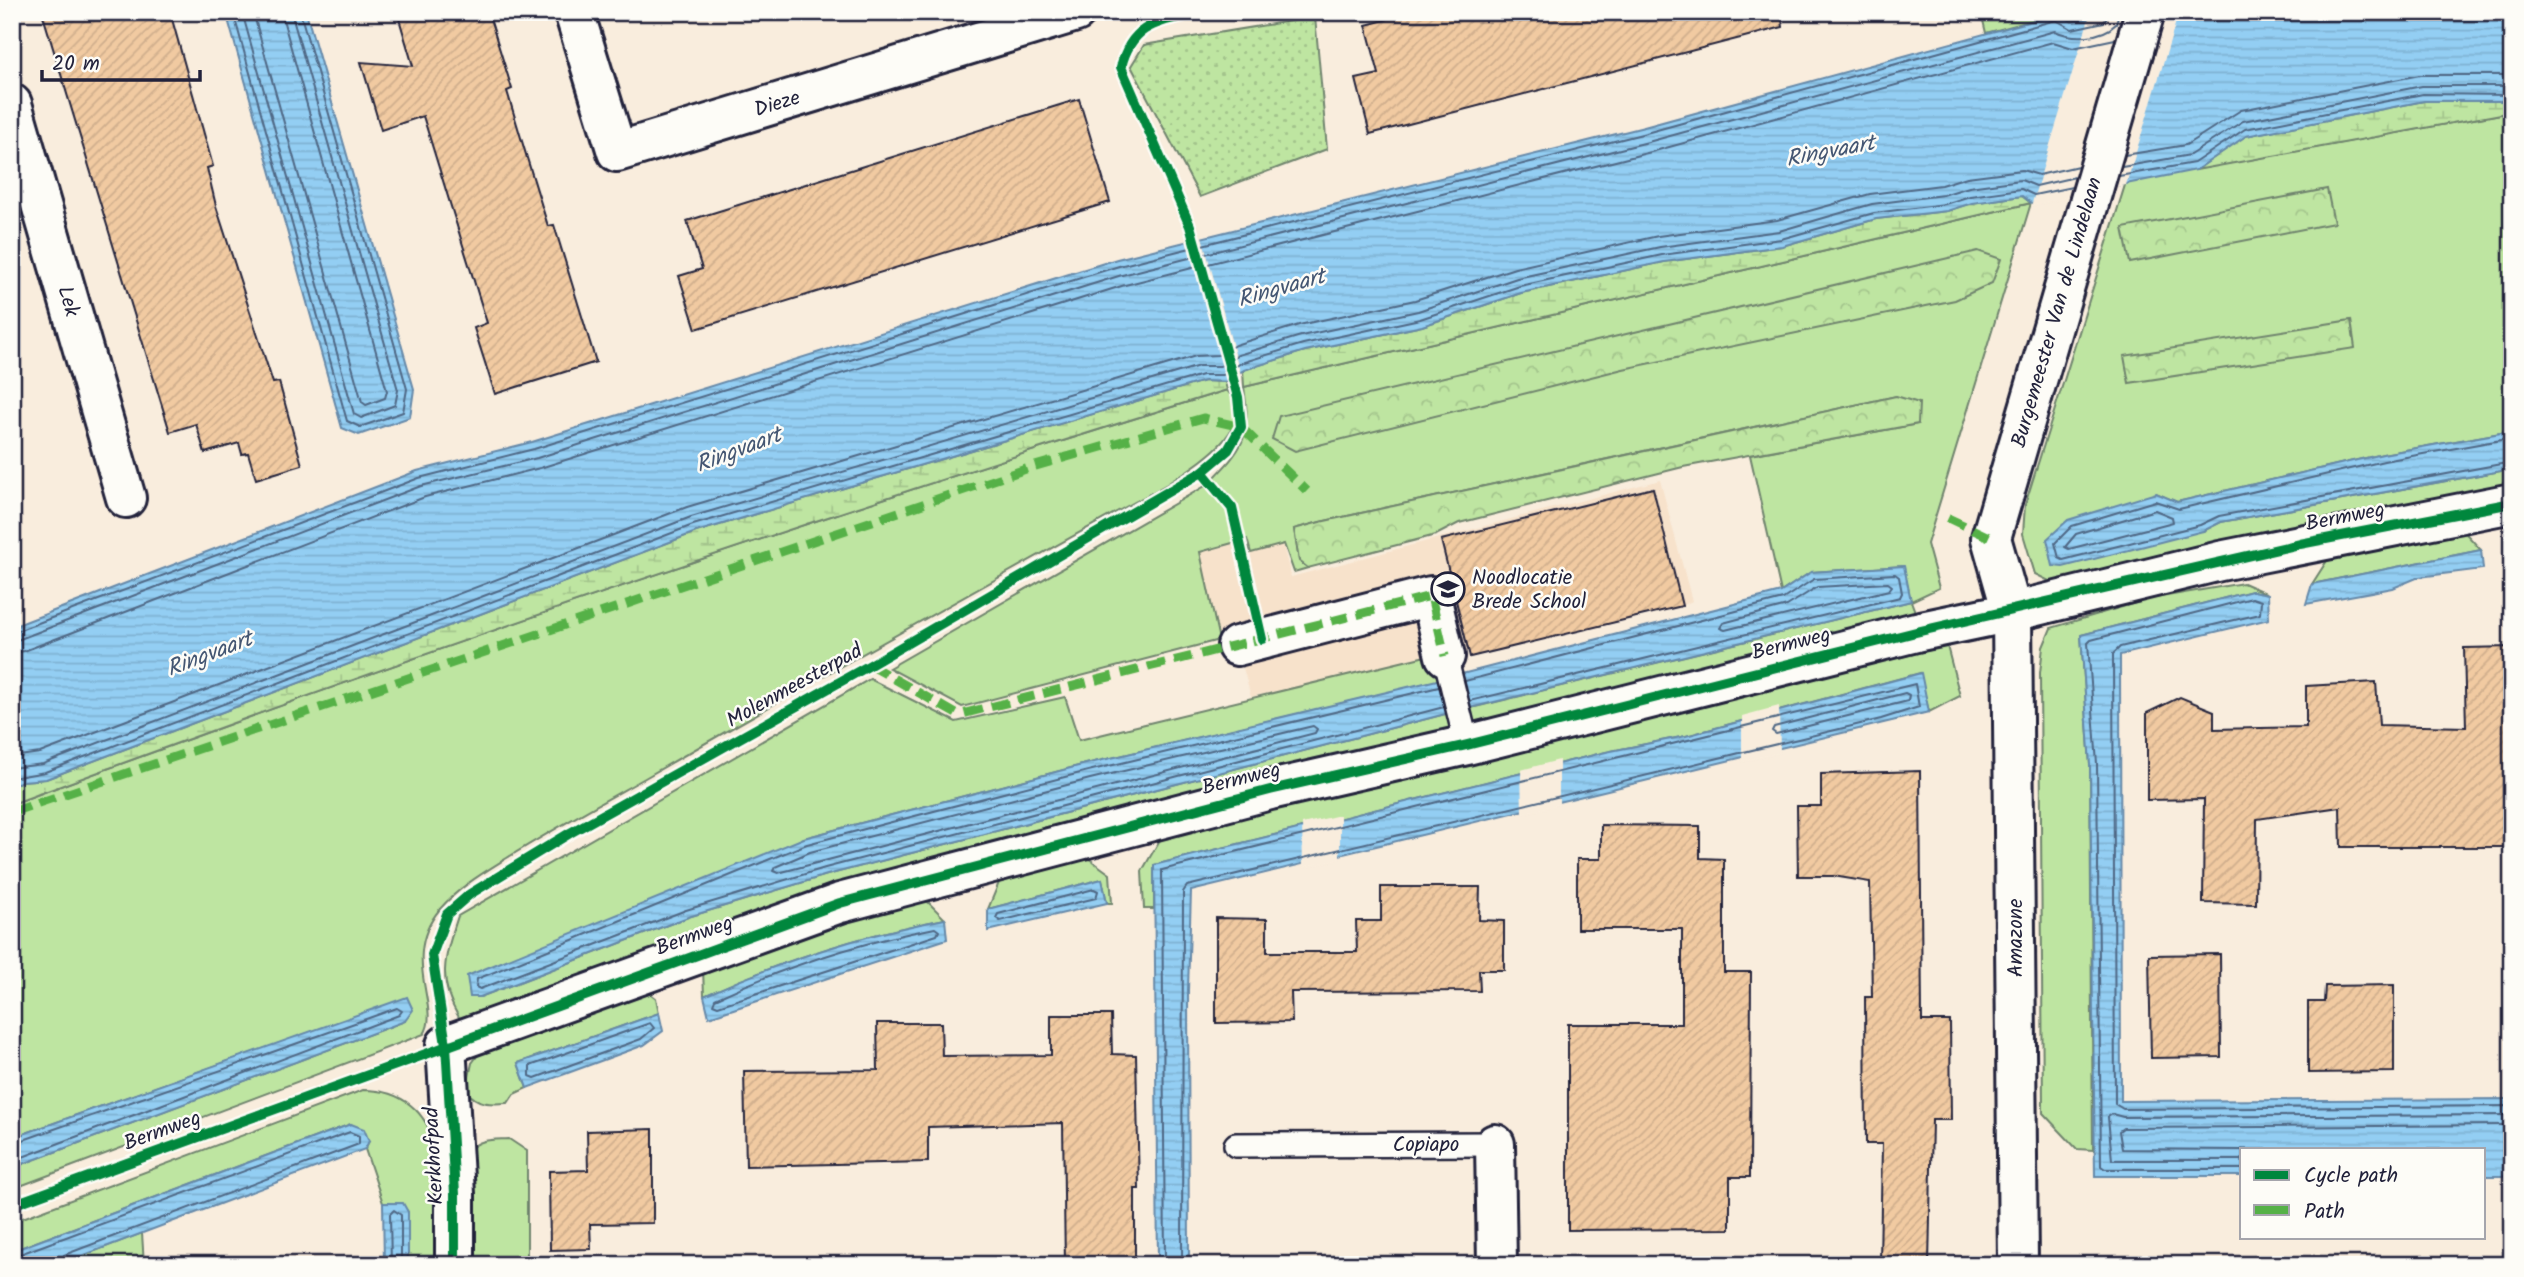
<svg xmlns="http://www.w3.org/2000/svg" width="2524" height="1277" viewBox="0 0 2524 1277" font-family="Kalam,sans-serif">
<defs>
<pattern id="forest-crowns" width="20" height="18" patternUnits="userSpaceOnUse" patternTransform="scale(1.75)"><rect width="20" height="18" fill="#bee5a1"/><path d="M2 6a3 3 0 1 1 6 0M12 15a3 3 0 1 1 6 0" fill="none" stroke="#a3c48c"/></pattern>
<pattern id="wetland-marsh" width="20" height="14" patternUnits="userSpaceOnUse" patternTransform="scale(1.75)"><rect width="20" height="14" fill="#bee5a1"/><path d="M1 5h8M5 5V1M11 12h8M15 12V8" fill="none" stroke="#a3c48c"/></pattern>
<pattern id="park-dots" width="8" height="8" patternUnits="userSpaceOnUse" patternTransform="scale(1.75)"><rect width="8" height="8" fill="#bee5a1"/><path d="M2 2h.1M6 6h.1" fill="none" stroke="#a3c48c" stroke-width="1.8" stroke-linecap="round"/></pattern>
<pattern id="water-rules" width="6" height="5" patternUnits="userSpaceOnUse" patternTransform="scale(1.75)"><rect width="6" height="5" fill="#93cef3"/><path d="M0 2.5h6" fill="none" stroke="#7eb1d1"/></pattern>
<pattern id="building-hatch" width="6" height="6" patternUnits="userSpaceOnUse" patternTransform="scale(1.75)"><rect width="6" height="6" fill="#f1caa1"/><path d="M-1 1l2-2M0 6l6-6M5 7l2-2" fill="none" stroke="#cead8c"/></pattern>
</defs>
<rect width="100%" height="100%" fill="#f9eddd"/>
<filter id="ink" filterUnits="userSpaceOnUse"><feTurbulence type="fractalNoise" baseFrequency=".0143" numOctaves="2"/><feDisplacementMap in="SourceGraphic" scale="14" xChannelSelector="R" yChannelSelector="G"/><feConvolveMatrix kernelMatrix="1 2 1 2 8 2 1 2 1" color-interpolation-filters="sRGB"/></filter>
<g filter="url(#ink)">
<path fill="#f7e2cb" d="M 1660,480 L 1692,601 L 1680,607 L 1251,697 L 1237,646 L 1220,640 L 1197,550 L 1279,529 L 1291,577 Z"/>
<g fill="#bee5a1" stroke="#70846e" stroke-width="2">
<path d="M 1981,12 L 2085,12 L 2083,19 L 2071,22 L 2060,13 L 1986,33 Z"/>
<path d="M 2512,112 L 2512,431 L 2383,454 L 2177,502 L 2156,493 L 2203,531 L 2221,522 L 2512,469 L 2512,489 L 2053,583 L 2035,574 L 2023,534 L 2025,505 L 2126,182 Z"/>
<path d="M 2031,203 L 1927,544 L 1939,588 L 1911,601 L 1917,617 L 1471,726 L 1467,709 L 1911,601 L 1903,566 L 1811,572 L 1781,592 L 1750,455 L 1918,424 L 1896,396 L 1320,522 L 1294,529 L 1299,560 L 1308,568 L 1294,572 L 1284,544 L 1251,553 L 1247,539 L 1200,552 L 1219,640 L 962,707 L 889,668 L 1207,485 C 1243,448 1252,440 1244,387 Z"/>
<path d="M 1227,390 C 1260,429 1195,465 1167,484 C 992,581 818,678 645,778 C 599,804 552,830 507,858 C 483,873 459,887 440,909 C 399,958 442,1007 424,1034 L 12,1189 L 12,1168 L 405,1021 L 407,998 L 12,1138 L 12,804 C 413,655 818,515 1227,390 Z"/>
<path d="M 2460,527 L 2481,550 L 2312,584 L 2330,556 Z"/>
<path d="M 2243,583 L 2268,594 L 2252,591 L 2081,635 L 2090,765 L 2093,1150 L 2077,1149 L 2043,1113 L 2040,673 L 2043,647 L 2051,628 L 2149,599 Z"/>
<path d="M 1947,646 L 1960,696 L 1929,712 L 1920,673 L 1686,736 L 1606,752 L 1154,865 L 1154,909 L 1144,909 L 1142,871 L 1165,831 Z"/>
<path d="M 1438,653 L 1444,679 L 1086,764 L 804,838 L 480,997 L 688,917 L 827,875 L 1453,712 L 1457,729 L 832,889 L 460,1019 C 436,980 445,956 458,916 L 870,679 L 956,722 L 1065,697 L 1079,740 Z"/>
<path d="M 1088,858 L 1110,874 L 1112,903 L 1107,903 L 1102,879 L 988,909 L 1000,880 Z"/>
<path d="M 923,897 L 945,919 C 861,935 783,960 704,996 L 703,968 L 812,928 Z"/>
<path d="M 647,991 L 656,998 L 659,1013 L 518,1063 L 527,1088 L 514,1094 L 508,1103 C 490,1104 478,1105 466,1091 L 472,1063 L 481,1051 Z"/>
<path d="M 363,1090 C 402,1090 427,1111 436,1149 L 435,1265 L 408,1265 L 408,1212 L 402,1204 L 383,1203 L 365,1149 L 369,1141 L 351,1124 L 12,1251 L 12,1222 Z"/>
<path d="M 509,1139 L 527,1151 L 527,1265 L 469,1265 L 469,1151 C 479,1138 494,1140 509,1139 Z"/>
<path d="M 142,1233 L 144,1265 L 58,1265 Z"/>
</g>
<g fill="url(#forest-crowns)" stroke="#70846e" stroke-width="2">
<path d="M 2327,189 L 2334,223 L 2130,263 L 2123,228 Z"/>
<path d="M 1978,251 L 2001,259 L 1992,283 L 1955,300 L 1623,369 L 1295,451 L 1272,439 L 1279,416 Z"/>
<path d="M 2351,320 L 2355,348 L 2129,383 L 2124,356 Z"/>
<path d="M 1896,396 L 1919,403 L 1918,424 L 1683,467 L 1459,523 L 1436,535 L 1308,568 L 1299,561 L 1294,529 L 1320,522 Z"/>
</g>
<g fill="url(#wetland-marsh)" stroke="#70846e" stroke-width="2">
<path d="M 2424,101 L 2512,101 L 2512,112 L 2196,170 L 2245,136 Z"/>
<path d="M 2022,196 L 2031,203 L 1244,387 L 1243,370 L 1305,351 L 1422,326 L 1521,293 L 1664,262 L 1782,246 L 1876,219 L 1947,211 L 1971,203 Z"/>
<path d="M 1204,381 L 1225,382 L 1227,390 C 818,515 413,655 12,804 L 12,786 L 21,781 L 46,779 L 696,532 Z"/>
</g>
<path fill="url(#park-dots)" stroke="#70846e" stroke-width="2" d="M 1315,17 L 1327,149 L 1200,197 L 1131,66 L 1144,45 Z"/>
<g fill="url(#water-rules)" stroke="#6689a9" stroke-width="2">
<path d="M 226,12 L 306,12 L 414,389 L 410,417 L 359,435 L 342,428 Z"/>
<path d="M 2120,12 L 2512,12 L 2512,101 L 2424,101 L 2246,136 L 2196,170 L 2031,203 L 2022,196 L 1972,203 L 1947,211 L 1876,219 L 1782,246 L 1664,262 L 1521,293 L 1422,326 L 1305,351 L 1244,370 L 1225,382 L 1204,381 L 696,532 L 46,779 L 22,781 L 12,786 L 12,627 L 417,471 L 532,442 L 1117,259 L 1644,127 L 2061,13 L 2072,22 Z"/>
<path d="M 2512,431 L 2512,469 L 2221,522 L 2203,531 L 2063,567 L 2053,566 L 2047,539 L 2068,520 L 2156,493 L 2177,502 L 2383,454 Z"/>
<path d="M 2481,550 L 2483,569 L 2419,577 L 2393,588 L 2306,604 L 2312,584 Z"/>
<path d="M 1904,566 L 1911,601 L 1453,712 L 827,875 L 688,917 L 480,997 L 470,997 L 467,976 L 804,838 L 1086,764 L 1458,675 L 1781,592 L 1811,572 Z"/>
<path d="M 2252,591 L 2268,594 L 2269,619 L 2120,655 L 2121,1101 L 2512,1099 L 2512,1176 L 2484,1176 L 2484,1149 L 2242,1149 L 2242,1176 L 2095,1176 L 2090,765 L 2081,635 Z"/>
<path d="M 1921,673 L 1929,712 L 1191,891 L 1188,990 L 1189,1265 L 1158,1265 L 1154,865 L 1606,752 L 1686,736 Z"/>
<path d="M 1102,879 L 1107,903 L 988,931 L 988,909 Z"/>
<path d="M 945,919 L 947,939 L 709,1017 L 704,996 C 783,960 861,935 945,919 Z"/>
<path d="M 407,997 L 413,1010 L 405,1021 L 12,1168 L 12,1138 Z"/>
<path d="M 659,1013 L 663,1031 L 644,1045 L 527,1088 L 518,1063 Z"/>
<path d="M 351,1124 L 364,1129 L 369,1141 L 365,1149 L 58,1265 L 12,1265 L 12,1251 Z"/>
<path d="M 383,1203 L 403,1203 L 408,1212 L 408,1265 L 384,1265 Z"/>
</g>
<g fill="#f9eddd">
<path d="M 2102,12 L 2179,12 L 2126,185 L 2031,206 L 2090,15 Z"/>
<path d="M 1201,233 L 1241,375 L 1228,385 L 1185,237 Z"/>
<path d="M 1779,706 L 1780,753 L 1742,762 L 1742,716 Z"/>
<path d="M 1559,760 L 1559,805 L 1522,814 L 1521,770 Z"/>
<path d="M 1340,815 L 1340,859 L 1303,868 L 1302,824 Z"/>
</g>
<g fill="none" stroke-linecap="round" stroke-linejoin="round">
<g stroke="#4f6785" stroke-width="2">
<path d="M 233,12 L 347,421 L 360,427 L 403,412 L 407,389 L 300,12"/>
<path d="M 242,12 L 354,414 L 361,418 L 395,405 L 398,390 L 291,12"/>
<path d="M 253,12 L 362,402 L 366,405 L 385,398 L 387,391 L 281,12"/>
<path d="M 2125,155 L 2186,145 L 2241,110 L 2420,75 L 2512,75"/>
<path d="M 2122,167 L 2190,155 L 2243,121 L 2422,86 L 2512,86"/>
<path d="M 2119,176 L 2194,163 L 2245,129 L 2423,94 L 2512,95"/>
<path d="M 2512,438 L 2384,461 L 2179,509 L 2155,501 L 2072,526 L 2055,543 L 2059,558 L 2063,560 L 2200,525 L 2219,516 L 2512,462"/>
<path d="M 2155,510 L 2172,517 L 2173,522 L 2069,549 L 2065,547 L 2076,534 Z"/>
<path d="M 1888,583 L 1892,586 L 1889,590 L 1725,630 L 1720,628 L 1723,623 L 1787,606 L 1817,587 Z"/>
<path d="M 12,633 L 419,478 L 534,449 L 1119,266 L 1646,133 L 2056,20 L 2072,29 L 2104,22 L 2111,12"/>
<path d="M 12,642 L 421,486 L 537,458 L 1122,275 L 1648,142 L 2055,31 C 2072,39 2101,39 2116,24 L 2119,12"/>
<path d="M 12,653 L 24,651 L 425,497 L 540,468 L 1125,285 L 1651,152 L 2053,42 L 2073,48 L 2115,39"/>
<path d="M 1465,681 L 1783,599 L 1814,579 L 1895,574 L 1899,577 L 1902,593 L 1900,597 L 1470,701"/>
<path d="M 1439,687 L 1088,771 L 807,844 L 477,979 L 476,987 L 480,989 L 686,910 L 825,868 L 1444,707"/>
<path d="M 1905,693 L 1909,695 L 1908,701 L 1776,734 L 1772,731 L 1774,727 Z"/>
<path d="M 1313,726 L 1317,729 L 1315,733 L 778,873 L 773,871 L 775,867 L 810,852 L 1090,779 Z"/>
<path d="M 12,757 L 40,753 L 687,507 L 1196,356 L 1218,355 L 1235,345 L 1299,325 L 1415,300 L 1515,268 L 1658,236 L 1777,220 L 1870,194 L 1941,185 L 1967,177 L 2022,170 L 2039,175 L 2078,166"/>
<path d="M 12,768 L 43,764 L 691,517 L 1199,366 L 1220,366 L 1238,355 L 1301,336 L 1418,311 L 1517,278 L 1660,247 L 1779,231 L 1872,204 L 1943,195 L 1969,187 L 2021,180 L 2036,186 L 2075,177"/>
<path d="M 12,778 L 45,772 L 693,525 L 1202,375 L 1223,375 L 1241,363 L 1303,344 L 1420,319 L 1520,286 L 1662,255 L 1781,239 L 1874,213 L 1945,204 L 1970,196 L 2021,189 L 2034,195 L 2072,187"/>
<path d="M 1094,889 L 1098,891 L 1096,898 L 1000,921 L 996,918 L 998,914 Z"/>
<path d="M 935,928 L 939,931 L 937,935 L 718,1006 L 713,1004 L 715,999 C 786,966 858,943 935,928 Z"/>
<path d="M 650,1023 L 654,1028 L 641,1039 L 535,1078 L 530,1076 L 530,1066 Z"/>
<path d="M 12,1144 L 397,1008 L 402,1011 L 399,1015 L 12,1161"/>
<path d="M 2242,1150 L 2122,1149 L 2119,1131 L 2123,1128 L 2512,1125"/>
<path d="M 2242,1160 L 2112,1160 L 2108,1117 L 2112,1114 L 2123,1117 L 2512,1115"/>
<path d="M 2242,1169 L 2105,1169 L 2101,1166 L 2097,764 L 2088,643 L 2091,640 L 2252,598 L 2261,601 L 2260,614 L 2120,647 L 2113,654 L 2115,1104 L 2123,1109 L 2512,1106"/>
<path d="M 12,1257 L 350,1132 L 359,1136 L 359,1144 L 64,1255 L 59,1265"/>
<path d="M 391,1265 L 390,1214 L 394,1210 L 401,1215 L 401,1265"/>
<path d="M 1165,1265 L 1162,870 L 1915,684 L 1919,707 L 1881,719 L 1187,886 L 1183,892 L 1182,1265"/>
</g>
</g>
<g fill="url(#building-hatch)" stroke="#22223b" stroke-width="2">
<path d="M 42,12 L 170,12 L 213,166 L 207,168 L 216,206 L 273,383 L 279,382 L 302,465 L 256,479 L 248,453 L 242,454 L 239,443 L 205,453 L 196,424 L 170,432 Z"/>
<path d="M 397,12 L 488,12 L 512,89 L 507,91 L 527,158 L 548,226 L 554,225 L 596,362 L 495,394 L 474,328 L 487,323 L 423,116 L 381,130 L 361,62 L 413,66 Z"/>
<path d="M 1415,12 L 1781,12 L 1783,27 L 1370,134 L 1356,79 L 1379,74 L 1366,25 Z"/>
<path d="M 1079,99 L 1110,202 L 696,329 L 679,276 L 702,269 L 687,221 Z"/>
<path d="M 1653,488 L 1682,606 L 1470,657 L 1441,540 Z"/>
<path d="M 2512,647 L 2512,847 L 2341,847 L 2340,807 L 2257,819 L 2256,904 L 2203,903 L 2204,799 L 2147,800 L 2147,713 L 2180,697 L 2214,711 L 2214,729 L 2306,727 L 2306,686 L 2376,682 L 2379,725 L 2466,727 L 2464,648 Z"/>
<path d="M 1920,771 L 1922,1021 L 1950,1021 L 1951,1120 L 1932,1120 L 1929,1265 L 1880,1265 L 1882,1144 L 1866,1144 L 1865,997 L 1872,997 L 1870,882 L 1833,876 L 1798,876 L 1797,806 L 1821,806 L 1821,774 Z"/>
<path d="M 1601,825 L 1700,826 L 1700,858 L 1724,859 L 1724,972 L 1751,972 L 1750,1177 L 1730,1177 L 1730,1229 L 1568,1230 L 1568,1024 L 1682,1024 L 1682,929 L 1577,929 L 1577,859 L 1601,859 Z"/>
<path d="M 1381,887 L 1480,887 L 1479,920 L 1504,921 L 1504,970 L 1479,970 L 1480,991 L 1291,992 L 1292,1022 L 1216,1023 L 1216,918 L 1267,919 L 1267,952 L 1357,952 L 1356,921 L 1381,921 Z"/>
<path d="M 2220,954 L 2221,1057 L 2151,1058 L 2149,955 Z"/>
<path d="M 2394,985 L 2394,1072 L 2308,1073 L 2308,1002 L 2324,1002 L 2325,986 Z"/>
<path d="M 1051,1015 L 1111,1015 L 1112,1054 L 1136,1055 L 1139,1189 L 1135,1189 L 1135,1265 L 1065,1265 L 1063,1123 L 928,1127 L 928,1162 L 746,1166 L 744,1071 L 878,1070 L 877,1023 L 941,1023 L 942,1056 L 1051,1055 Z"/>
<path d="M 653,1129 L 653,1223 L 590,1224 L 591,1249 L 550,1250 L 549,1171 L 588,1170 L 587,1131 Z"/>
</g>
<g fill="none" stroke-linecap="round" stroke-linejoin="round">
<defs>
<g id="lane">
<path d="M 1445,656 L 1467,745"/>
<path d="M 1236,1145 L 1495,1144"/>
</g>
<g id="street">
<path d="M 574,12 L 617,152 L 1076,12"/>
<path d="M 12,104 L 126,498"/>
<path d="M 1237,646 L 1431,596 L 1445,656"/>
<path d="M 1495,1144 L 1497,1265"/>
<path d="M 455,1265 L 455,1194 L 446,1045 L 840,903 L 1270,790 L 1467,745 L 1916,632 L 2012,612 L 2220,561 L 2512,503"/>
<path d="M 2018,1265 L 2012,612 L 1991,538 L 2145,12"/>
</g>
</defs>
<use href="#lane" stroke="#22223b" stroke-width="28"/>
<use href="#street" stroke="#22223b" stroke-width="44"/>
<use href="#lane" stroke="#fdfcf7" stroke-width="23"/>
<use href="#street" stroke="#fdfcf7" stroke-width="38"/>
<g stroke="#55b146" stroke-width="9" stroke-dasharray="18 9" stroke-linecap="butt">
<path d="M 1948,518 L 1991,538"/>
<path d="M 870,665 L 958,715 L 1431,596 L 1445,656"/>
<path d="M 12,812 L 1032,467 L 1203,418 L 1241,427 L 1307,491"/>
</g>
<defs>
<g id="cycleway">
<path d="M 1202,472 L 1232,508 L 1262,639"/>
<path d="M 12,1205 L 840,903 L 1270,790 L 1467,745 L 1916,632 L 2300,544 L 2512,503"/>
<path d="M 455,1265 L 455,1194 L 446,1045 L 432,955 L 447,914 L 470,894 L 570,833 L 870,665 L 1202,472 L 1228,450 L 1241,427 L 1238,397 L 1190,226 L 1121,67 C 1132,22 1160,22 1199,12"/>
</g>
</defs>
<use href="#cycleway" stroke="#fdfcf7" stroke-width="15"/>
<use href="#cycleway" stroke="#00873e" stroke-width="10"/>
</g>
</g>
<defs>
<symbol id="school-ring" viewBox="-11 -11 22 22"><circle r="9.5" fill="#fdfcf7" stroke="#22223b" stroke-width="1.5"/><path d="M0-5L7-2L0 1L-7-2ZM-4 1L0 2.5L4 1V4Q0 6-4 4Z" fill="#22223b"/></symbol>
</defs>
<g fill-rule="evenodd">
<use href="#school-ring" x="1429" y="570" width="38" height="38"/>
</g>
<g text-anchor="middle" stroke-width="5" stroke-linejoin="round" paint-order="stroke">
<g font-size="21" fill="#22223b" stroke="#fdfcf7">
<text transform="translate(777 103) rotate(-17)" y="7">Dieze</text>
<text transform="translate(69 301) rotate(74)" y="7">Lek</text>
<text transform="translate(2056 312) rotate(-74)" y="7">Burgemeester Van de Lindelaan</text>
<text transform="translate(2345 516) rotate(-11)" y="7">Bermweg</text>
<text transform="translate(1791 643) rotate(-14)" y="7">Bermweg</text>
<text transform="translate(794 685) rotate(-29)" y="7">Molenmeesterpad</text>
<text transform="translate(1241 778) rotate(-14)" y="7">Bermweg</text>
<text transform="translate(694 935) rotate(-20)" y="7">Bermweg</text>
<text transform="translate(2015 938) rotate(-90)" y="7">Amazone</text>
<text transform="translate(162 1130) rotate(-20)" y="7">Bermweg</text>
<text x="1426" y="1151">Copiapo</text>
<text transform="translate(433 1156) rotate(-93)" y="7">Kerkhofpad</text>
</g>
<g font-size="21" fill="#22223b" stroke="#fdfcf7" text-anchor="start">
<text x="1472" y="584">Noodlocatie<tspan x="1472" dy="24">Brede School</tspan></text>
</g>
<g font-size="23" font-style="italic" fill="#445672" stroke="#fdfcf7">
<text transform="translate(1830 150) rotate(-11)" y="8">Ringvaart</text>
<text transform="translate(1281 287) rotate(-16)" y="8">Ringvaart</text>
<text transform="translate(738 449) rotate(-21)" y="8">Ringvaart</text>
<text transform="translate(209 653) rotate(-21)" y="8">Ringvaart</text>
</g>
</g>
<rect width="2524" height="1277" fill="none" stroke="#fdfcf7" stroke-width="42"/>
<rect x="21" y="21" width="2482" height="1235" fill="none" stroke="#22223b" stroke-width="2.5" filter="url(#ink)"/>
<rect x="2240" y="1148" width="245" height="91" fill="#fdfcf7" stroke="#a5a5ac" stroke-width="2"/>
<rect x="2254" y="1170" width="35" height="10" fill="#00873e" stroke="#a5a5ac" stroke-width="2"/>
<text x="2304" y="1182" font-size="21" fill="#22223b">Cycle path</text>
<rect x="2254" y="1205" width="35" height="10" fill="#55b146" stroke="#a5a5ac" stroke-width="2"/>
<text x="2304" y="1218" font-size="21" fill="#22223b">Path</text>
<path d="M42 70v10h158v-10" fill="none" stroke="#22223b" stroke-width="3.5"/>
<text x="52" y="70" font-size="21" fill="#22223b" stroke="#fdfcf7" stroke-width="5" paint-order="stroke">20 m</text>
</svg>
